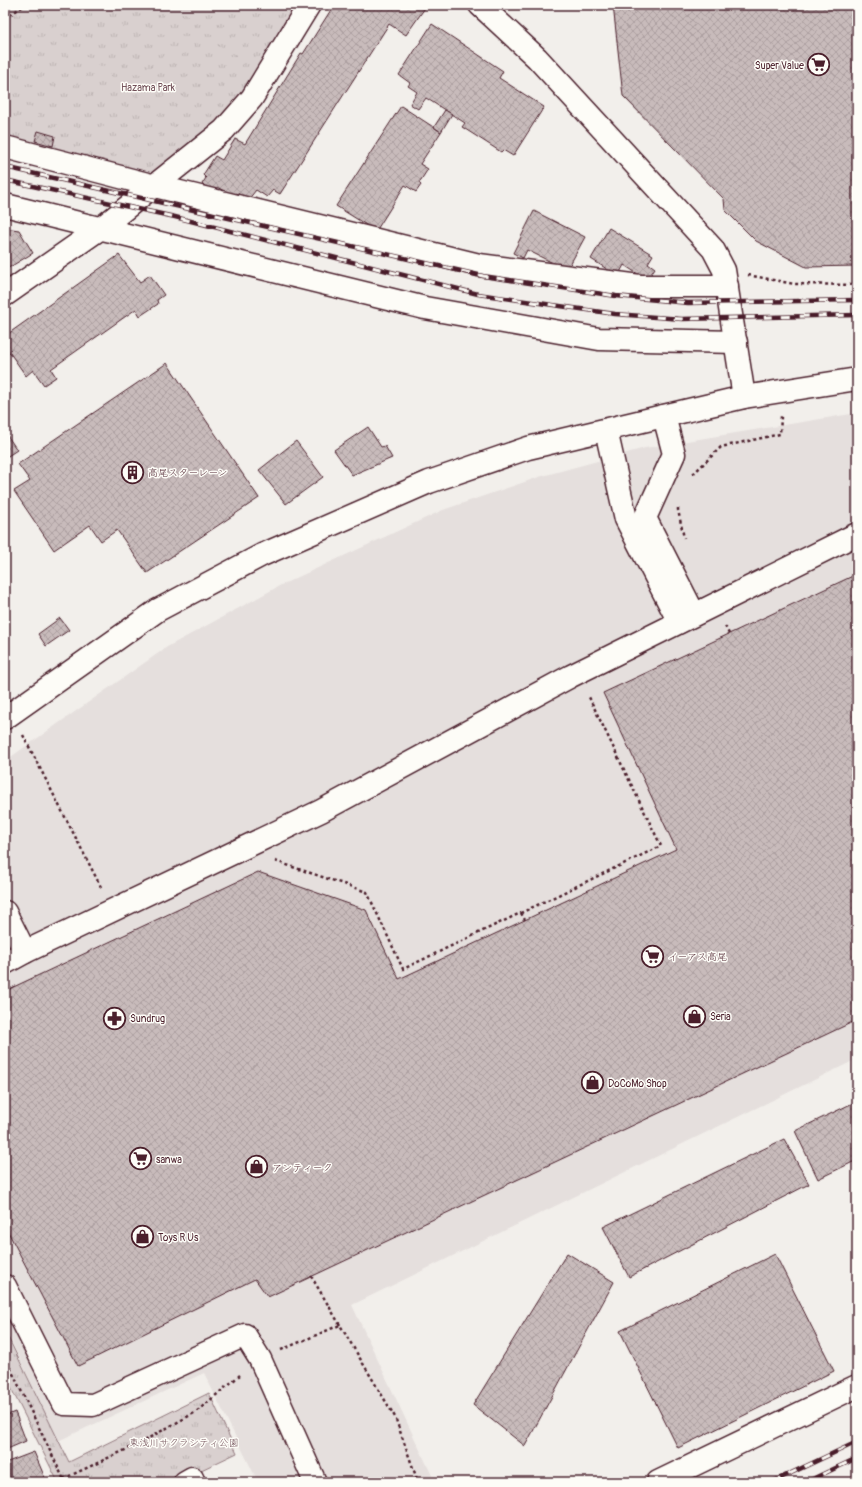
<svg xmlns="http://www.w3.org/2000/svg" width="862" height="1487" viewBox="0 0 862 1487" font-family="Pangolin,'Klee One',sans-serif">
<defs>
<pattern id="park-tufts" width="24" height="20" patternUnits="userSpaceOnUse"><rect width="24" height="20" fill="#d9d0cf"/><path d="M3 7l-1-3M5 7V3M7 7l1-3M15 17l-1-3M17 17v-4M19 17l1-3" fill="none" stroke="#bcb2b2"/></pattern>
<pattern id="building-cross-hatch" width="8" height="8" patternUnits="userSpaceOnUse"><rect width="8" height="8" fill="#c8bbbb"/><path d="M0 0l8 8M0 8l8-8" fill="none" stroke="#ada0a1"/></pattern>
</defs>
<rect width="100%" height="100%" fill="#f2efeb"/>
<filter id="ink" filterUnits="userSpaceOnUse"><feTurbulence type="fractalNoise" baseFrequency=".025" numOctaves="2"/><feDisplacementMap in="SourceGraphic" scale="8" xChannelSelector="R" yChannelSelector="G"/><feConvolveMatrix kernelMatrix="1 2 1 2 8 2 1 2 1" color-interpolation-filters="sRGB"/></filter>
<g filter="url(#ink)">
<path fill="#e5dfdd" d="M 857,413 L 857,1059 L 352,1305 L 435,1482 L 258,1482 L 204,1373 L 58,1441 L 5,1327 L 5,761 L 167,647 L 281,585 L 443,510 L 539,477 L 645,448 Z"/>
<g fill="url(#park-tufts)" stroke="#92787d">
<path d="M 5,5 L 310,5 L 206,152 L 170,178 L 5,136 Z"/>
<path d="M 5,1331 L 69,1462 L 209,1393 L 237,1453 L 176,1482 L 58,1482 L 5,1376 Z"/>
</g>
<g fill="url(#building-cross-hatch)" stroke="#4a1f2b">
<path d="M 334,5 L 427,5 L 406,35 L 389,24 L 280,194 L 273,190 L 267,197 L 256,190 L 248,200 L 237,193 L 234,197 L 217,187 L 214,192 L 202,184 L 206,178 L 203,175 L 215,156 L 222,160 L 235,139 L 245,144 L 301,53 L 303,54 Z"/>
<path d="M 613,5 L 857,5 L 857,266 L 806,267 L 756,241 L 725,210 L 724,199 L 623,96 Z"/>
<path d="M 432,24 L 503,71 L 499,78 L 544,107 L 513,156 L 503,150 L 501,152 L 462,127 L 465,123 L 426,98 L 418,109 L 410,104 L 417,92 L 408,86 L 410,83 L 399,75 Z"/>
<path d="M 401,106 L 441,132 L 420,164 L 428,169 L 419,183 L 421,185 L 416,192 L 405,185 L 376,231 L 336,206 Z"/>
<path d="M 445,110 L 452,114 L 441,132 L 434,127 Z"/>
<path d="M 38,131 L 55,136 L 53,146 L 35,141 Z"/>
<path d="M 534,211 L 585,237 L 567,270 L 527,250 L 523,258 L 513,253 Z"/>
<path d="M 5,228 L 19,230 L 33,253 L 5,270 Z"/>
<path d="M 609,228 L 653,255 L 648,263 L 655,268 L 647,280 L 624,265 L 618,276 L 591,259 Z"/>
<path d="M 119,255 L 140,282 L 150,275 L 164,295 L 157,300 L 158,304 L 140,316 L 136,309 L 51,369 L 56,377 L 44,385 L 33,370 L 26,376 L 5,346 L 5,336 Z"/>
<path d="M 167,363 L 259,498 L 147,573 L 117,530 L 101,541 L 90,525 L 54,550 L 14,491 L 30,481 L 18,464 Z"/>
<path d="M 368,427 L 381,447 L 385,446 L 392,458 L 352,475 L 334,450 Z"/>
<path d="M 5,432 L 17,450 L 5,458 Z"/>
<path d="M 296,441 L 323,477 L 286,504 L 259,470 Z"/>
<path d="M 857,574 L 857,1020 L 268,1297 L 255,1279 L 78,1366 L 5,1226 L 5,991 L 258,872 L 366,910 L 399,979 L 676,849 L 603,693 Z"/>
<path d="M 60,618 L 69,630 L 46,646 L 38,634 Z"/>
<path d="M 857,1101 L 857,1160 L 818,1179 L 795,1131 Z"/>
<path d="M 784,1139 L 809,1184 L 629,1277 L 603,1227 Z"/>
<path d="M 567,1253 L 614,1282 L 525,1446 L 473,1405 Z"/>
<path d="M 775,1254 L 834,1371 L 678,1448 L 620,1331 Z"/>
<path d="M 15,1412 L 26,1441 L 5,1450 L 5,1416 Z"/>
<path d="M 34,1452 L 45,1478 L 35,1482 L 5,1482 L 5,1463 Z"/>
</g>
<g fill="none" stroke-linecap="round" stroke-linejoin="round">
<defs>
<g id="minor">
<path d="M 480,5 L 537,58 L 713,249 L 724,270 L 744,397"/>
<path d="M 5,147 L 155,186 L 479,265 L 640,286 L 727,286"/>
<path d="M 5,205 L 425,308 L 599,339 L 736,342"/>
<path d="M 5,295 L 101,228 L 224,130 L 252,98 L 309,5"/>
<path d="M 664,416 L 674,454 L 645,518 L 694,614"/>
<path d="M 606,430 L 626,519 L 679,622"/>
<path d="M 5,718 L 158,610 L 262,555 L 429,482 L 528,448 L 744,397 L 857,379"/>
<path d="M 5,912 L 25,952"/>
<path d="M 5,963 L 25,952 L 321,811 L 571,676 L 857,534"/>
<path d="M 5,1286 L 64,1404 L 93,1405 L 245,1335 L 260,1359 L 315,1482"/>
<path d="M 185,1482 L 192,1478 L 194,1482"/>
<path d="M 658,1482 L 857,1386"/>
</g>
</defs>
<use href="#minor" stroke="#4a1f2b" stroke-width="25"/>
<g stroke="#4a1f2b" stroke-width="2.5" stroke-dasharray="3 3" stroke-linecap="butt">
<path d="M 5,18 L 25,5"/>
<path d="M 748,275 L 794,284 L 857,285"/>
<path d="M 693,474 L 721,447 L 780,434 L 781,416"/>
<path d="M 678,508 L 678,510 L 684,538"/>
<path d="M 725,626 L 729,634"/>
<path d="M 23,735 L 102,889"/>
<path d="M 275,861 L 367,892 L 403,969 L 661,846 L 588,695"/>
<path d="M 521,913 L 525,920"/>
<path d="M 311,1276 L 340,1325"/>
<path d="M 281,1350 L 340,1325 L 395,1417 L 418,1482"/>
<path d="M 5,1357 L 65,1482"/>
<path d="M 63,1479 L 136,1445 L 196,1412 L 240,1375"/>
</g>
<use href="#minor" stroke="#fdfcf7" stroke-width="22"/>
<defs>
<g id="rail">
<path d="M 5,167 L 483,276 L 616,296 L 688,303 L 857,300"/>
<path d="M 5,180 L 175,217 L 478,294 L 615,314 L 682,319 L 857,315"/>
<path d="M 772,1482 L 857,1442"/>
<path d="M 806,1482 L 857,1458"/>
</g>
</defs>
<use href="#rail" stroke="#4a1f2b" stroke-width="4.5"/>
<use href="#rail" stroke="#fdfcf7" stroke-width="3" stroke-dasharray="9" stroke-linecap="butt"/>
</g>
</g>
<defs>
<symbol id="supermarket-ring" viewBox="-11 -11 22 22"><circle r="9.5" fill="#fdfcf7" stroke="#4a1f2b" stroke-width="1.5"/><path d="M-6-5.5h2.5l.6 2H6L4.5 2H-2.5L-4.4-4H-6ZM-1.5 3.2a1.3 1.3 0 1 0 .1 0ZM3 3.2a1.3 1.3 0 1 0 .1 0Z" fill="#4a1f2b"/></symbol>
<symbol id="building-ring" viewBox="-11 -11 22 22"><circle r="9.5" fill="#fdfcf7" stroke="#4a1f2b" stroke-width="1.5"/><path d="M-4-6H4V6H1V3H-1V6H-4ZM-2.5-4.3h1.7v1.8h-1.7ZM.8-4.3h1.7v1.8H.8ZM-2.5-1h1.7V.8h-1.7ZM.8-1h1.7V.8H.8Z" fill="#4a1f2b"/></symbol>
<symbol id="shop-ring" viewBox="-11 -11 22 22"><circle r="9.5" fill="#fdfcf7" stroke="#4a1f2b" stroke-width="1.5"/><path d="M-5-2.5h2.3a2.7 3.5 0 0 1 5.4 0H5L5.5 6h-11ZM-1.5-2.5h3a1.5 2.3 0 0 0-3 0Z" fill="#4a1f2b"/></symbol>
<symbol id="pharmacy-ring" viewBox="-11 -11 22 22"><circle r="9.5" fill="#fdfcf7" stroke="#4a1f2b" stroke-width="1.5"/><path d="M-2-6h4v4h4v4h-4v4h-4v-4h-4v-4h4Z" fill="#4a1f2b"/></symbol>
</defs>
<g fill-rule="evenodd">
<use href="#supermarket-ring" x="806" y="52" width="25" height="25"/>
<use href="#building-ring" x="120" y="460" width="25" height="25"/>
<use href="#supermarket-ring" x="640" y="944" width="25" height="25"/>
<use href="#shop-ring" x="682" y="1004" width="25" height="25"/>
<use href="#pharmacy-ring" x="102" y="1006" width="25" height="25"/>
<use href="#shop-ring" x="580" y="1070" width="25" height="25"/>
<use href="#supermarket-ring" x="128" y="1146" width="25" height="25"/>
<use href="#shop-ring" x="244" y="1154" width="25" height="25"/>
<use href="#shop-ring" x="130" y="1224" width="25" height="25"/>
</g>
<g text-anchor="middle" stroke-width="3" stroke-linejoin="round" paint-order="stroke">
<g font-size="10" fill="#4a1f2b" stroke="#fdfcf7" text-anchor="start">
<text x="804" y="69" text-anchor="end">Super Value</text>
<text x="148" y="476">高尾スターレーン</text>
<text x="668" y="960">イーアス高尾</text>
<text x="710" y="1020">Seria</text>
<text x="130" y="1022">Sundrug</text>
<text x="608" y="1087">DoCoMo Shop</text>
<text x="156" y="1163">sanwa</text>
<text x="272" y="1171">アンティーク</text>
<text x="158" y="1241">Toys R Us</text>
</g>
<g font-size="10" fill="#6e4b54" stroke="#fdfcf7">
<text x="148" y="91">Hazama Park</text>
<text x="184" y="1446">東浅川サクラシティ公園</text>
</g>
</g>
<rect width="862" height="1487" fill="none" stroke="#fdfcf7" stroke-width="20"/>
<rect x="10" y="10" width="842" height="1467" fill="none" stroke="#4a1f2b" stroke-width="1.5" filter="url(#ink)"/>
</svg>
